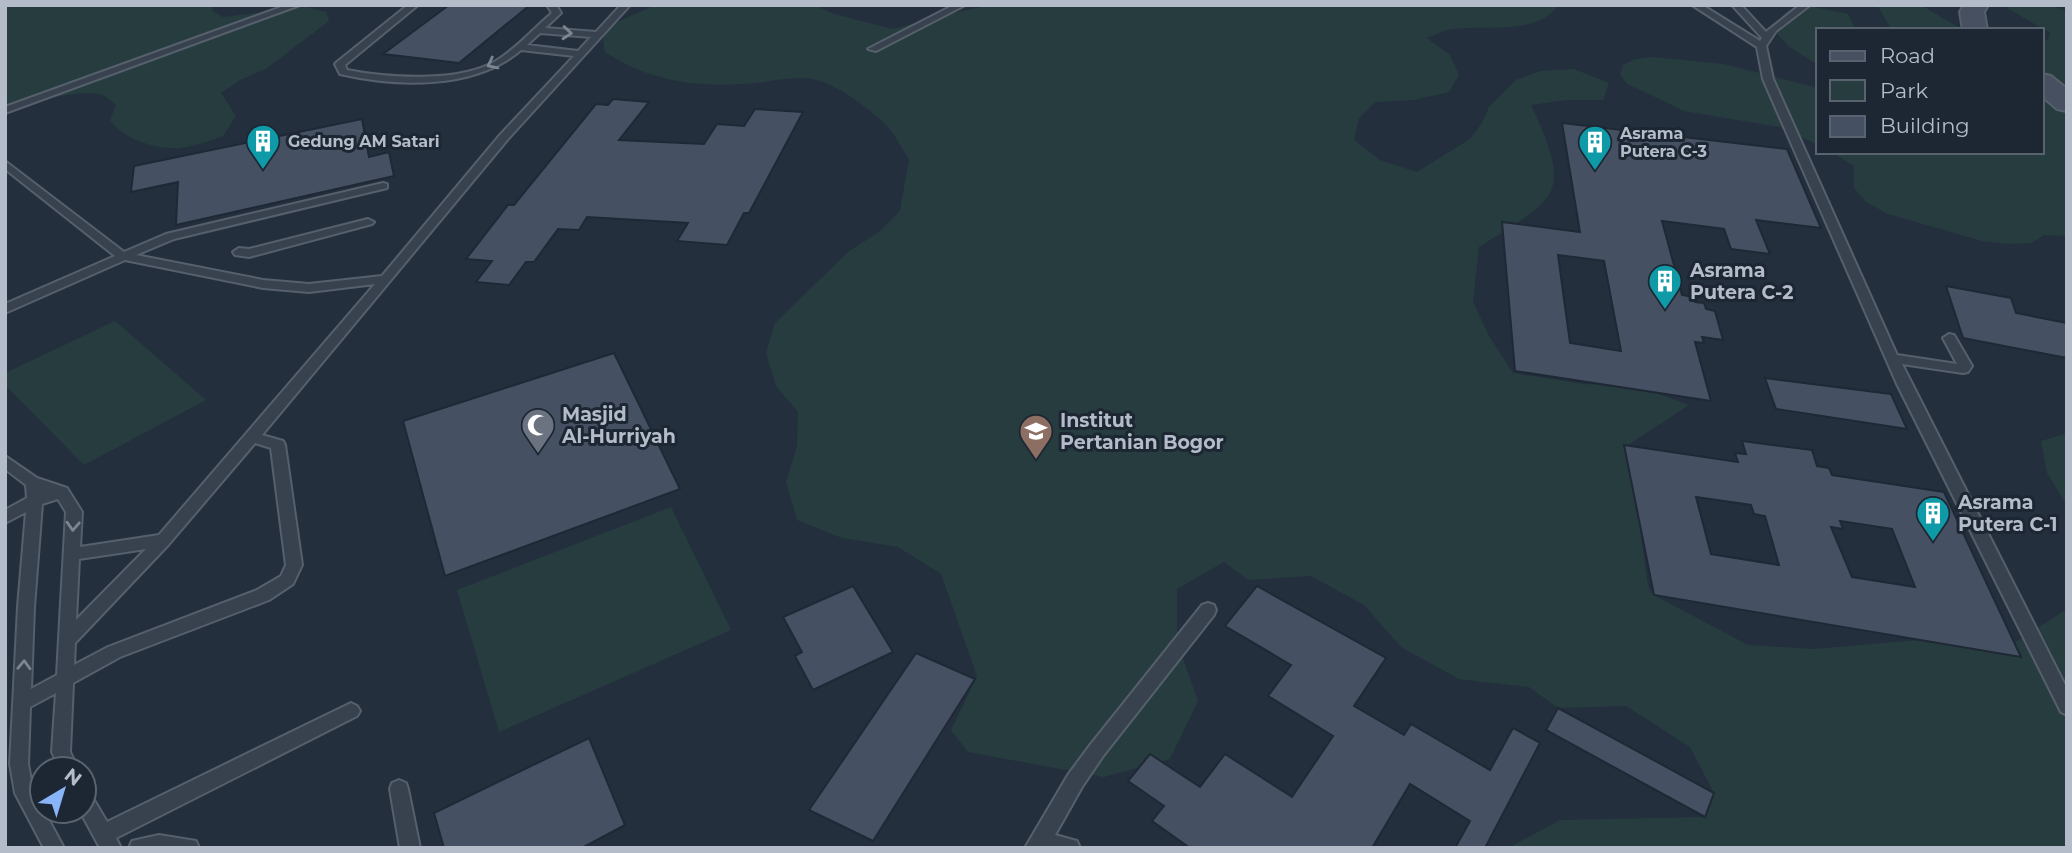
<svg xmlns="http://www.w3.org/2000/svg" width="2072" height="853" viewBox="0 0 2072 853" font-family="Montserrat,sans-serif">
<rect width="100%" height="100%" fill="#242f3e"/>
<g fill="#263c3f">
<path d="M 5,5 L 214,5 L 212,11 L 223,17 L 305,7 L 326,12 L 329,21 L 266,69 L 240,80 L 221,93 L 236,116 L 223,136 C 209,141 195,146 180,148 C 158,150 122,139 110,120 L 116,105 C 112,102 107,97 103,95 C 80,88 26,103 5,113 Z"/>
<path d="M 655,5 L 814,5 L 834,14 L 893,29 L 948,14 L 991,5 L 1559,5 C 1533,37 1489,24 1453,29 C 1444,30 1435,35 1427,38 L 1450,55 L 1459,75 L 1449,92 L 1414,100 L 1375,102 L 1359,118 L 1354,140 L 1380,160 L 1417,172 L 1470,139 L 1482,123 L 1489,107 L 1516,80 L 1540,71 L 1574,69 L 1609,83 L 1603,100 L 1566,100 L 1531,105 C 1574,197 1557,197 1479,247 L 1473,302 L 1489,336 L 1513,373 L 1584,384 L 1637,386 L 1689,405 L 1628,445 L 1648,585 L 1652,594 L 1748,645 L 1814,649 L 1930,639 L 1997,654 L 2067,609 L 2067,848 L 1508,848 L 1560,820 L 1705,817 L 1714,793 L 1690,747 L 1626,706 L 1558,708 L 1529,687 L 1459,679 L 1401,647 L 1364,605 L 1311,576 L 1248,580 L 1224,562 L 1177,589 L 1177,642 L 1198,701 L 1170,759 L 1104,777 L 968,752 L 951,730 L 977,676 L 941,574 L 898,547 L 842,538 L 797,520 L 786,482 L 797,446 L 798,412 L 776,386 L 766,353 L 775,323 L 848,252 L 880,231 L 900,211 L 909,159 C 901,147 894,133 885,124 C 870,109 838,85 817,80 C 792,75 768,83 743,84 C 693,87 647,80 605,52 L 603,38 L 613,24 Z"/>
<path d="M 1877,5 L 1921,5 L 1963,30 L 1892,30 Z"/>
<path d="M 2009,5 L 2048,5 L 2067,11 L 2067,236 L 2044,235 L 2031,243 L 2008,244 L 1982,241 L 1888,214 L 1866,202 L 1854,188 L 1854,166 L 1831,152 L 1977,154 L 2042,152 L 2042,39 L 2048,40 L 2050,33 L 2007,8 Z"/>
<path d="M 1810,6 L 1848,14 L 1856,30 L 1818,30 L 1818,65 L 1788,46 L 1773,29 C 1788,11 1784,7 1810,6 Z"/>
<path d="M 1654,57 L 1724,64 L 1818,88 L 1818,145 L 1780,127 L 1684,111 L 1626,83 L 1620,74 L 1623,65 L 1635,59 Z"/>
<path d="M 115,321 L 206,400 L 84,465 L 5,385 L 5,373 Z"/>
<path d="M 2067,433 L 2067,506 L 2047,473 L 2041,441 Z"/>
<path d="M 671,507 L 731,630 L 499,732 L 457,590 Z"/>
</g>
<g fill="#455162" stroke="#1f2835" stroke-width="2" fill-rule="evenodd">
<path d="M 449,5 L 530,5 L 459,63 L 383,54 Z"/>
<path d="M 613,99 L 649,102 L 619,140 L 704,144 L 717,124 L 744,126 L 755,109 L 803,112 L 749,213 L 744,213 L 727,245 L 677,241 L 688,223 L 587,217 L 579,230 L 558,229 L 534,262 L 526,262 L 509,285 L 476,282 L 492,261 L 466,259 L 508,205 L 514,205 L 596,104 L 608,105 Z"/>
<path d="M 362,119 L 369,157 L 389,152 L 394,176 L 176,225 L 178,182 L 131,192 L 134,166 Z"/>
<path d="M 1562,123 L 1787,149 L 1821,228 L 1756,220 L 1770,254 L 1731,249 L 1724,229 L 1662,221 L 1682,295 L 1693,297 L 1695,302 L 1704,303 L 1706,309 L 1715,311 L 1723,340 L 1702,337 L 1704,343 L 1695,342 L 1711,401 L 1515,371 L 1502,222 L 1580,232 ZM 1558,255 L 1604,261 L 1621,351 L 1570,343 Z"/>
<path d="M 1946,286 L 2011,298 L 2016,313 L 2067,323 L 2067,358 L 1963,338 Z"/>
<path d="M 614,353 L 680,489 L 445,576 L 403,421 Z"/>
<path d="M 1765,378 L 1891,394 L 1907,429 L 1776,409 Z"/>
<path d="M 1742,441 L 1812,450 L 1817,466 L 1829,468 L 1832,475 L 1944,492 L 2021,657 L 1654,595 L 1624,445 L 1738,462 L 1735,453 L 1746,454 ZM 1696,497 L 1751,505 L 1754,514 L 1765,516 L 1779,565 L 1711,554 ZM 1840,521 L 1892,529 L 1915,587 L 1852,577 L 1831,527 L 1843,529 Z"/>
<path d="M 853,586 L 893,652 L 813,690 L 795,656 L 802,652 L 783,617 Z"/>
<path d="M 1257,586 L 1386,658 L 1354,706 L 1404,735 L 1411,724 L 1490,770 L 1513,728 L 1540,743 L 1485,848 L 1455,848 L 1470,821 L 1410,784 L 1372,848 L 1190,848 L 1152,821 L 1164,806 L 1128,781 L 1150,754 L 1200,787 L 1225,754 L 1292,797 L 1333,736 L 1268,696 L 1291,665 L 1225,626 Z"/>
<path d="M 916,653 L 975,679 L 873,841 L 809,810 Z"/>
<path d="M 1558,708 L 1714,793 L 1705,817 L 1546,730 Z"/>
<path d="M 589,738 L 625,825 L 582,848 L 444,848 L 434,813 Z"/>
</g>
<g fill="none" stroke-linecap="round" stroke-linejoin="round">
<defs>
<g id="lane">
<path d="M 287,5 L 300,5 L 5,113 L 5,107 Z"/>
<path d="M 408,5 L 418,5 L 345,65 L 347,70 C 388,78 459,83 496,61 C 517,48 533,29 552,13 L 547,5 L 556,5 L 561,13 L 545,28 L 596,32 L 621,5 L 630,5 L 508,139 L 262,435 L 283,441 L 285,445 L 302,565 L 293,584 L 269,600 L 120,657 L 73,683 L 70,752 L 78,769 L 60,769 L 52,752 L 56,693 L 30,707 L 28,764 L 33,791 L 64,848 L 44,848 L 15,793 L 10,764 L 18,607 L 26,512 L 5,523 L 5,510 L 27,498 L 26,485 L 5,469 L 5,456 L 37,478 L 67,488 L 82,512 L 80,547 L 159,535 L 375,284 L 309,292 L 263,288 L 125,260 L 5,313 L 5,304 L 115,256 L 5,169 L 5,161 L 124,252 L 166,234 L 383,183 L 387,184 L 387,188 L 174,239 L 136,255 L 263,280 L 309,284 L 382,276 L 500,135 L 574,56 L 521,50 C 474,90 397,87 340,74 L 335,64 L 337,62 ZM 540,33 L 591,37 L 578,51 L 527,45 ZM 255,443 L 271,448 L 286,565 L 281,576 L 257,590 L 108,647 L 74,665 L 75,643 L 169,544 ZM 58,499 L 66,512 L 57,675 L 31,689 L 34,607 L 42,504 ZM 146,549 L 76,620 L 79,559 Z"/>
<path d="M 954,5 L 965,5 L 876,51 L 868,49 Z"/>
<path d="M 1692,5 L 1702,5 L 1760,41 L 1762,38 L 1732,5 L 1741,5 L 1766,32 L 1800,5 L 1810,5 L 1776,31 L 1766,46 L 1773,79 L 1897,355 L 1957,364 L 1943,338 L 1949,334 L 1954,335 L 1972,366 L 1968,372 L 1963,373 L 1902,364 L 2067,689 L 2067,715 L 2061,712 L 1897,384 L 1763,79 L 1757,47 Z"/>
<path d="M 368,219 L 374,222 L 372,224 L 249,257 L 235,255 L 233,252 L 239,248 L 249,249 Z"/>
<path d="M 1208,603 L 1214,605 L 1216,610 L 1214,615 L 1103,756 L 1082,787 L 1055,835 L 1077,841 L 1080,848 L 1025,848 L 1068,775 L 1091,744 L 1202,605 Z"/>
<path d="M 351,703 L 357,706 L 360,711 L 357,716 L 116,838 L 121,848 L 100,848 L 80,811 L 84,811 L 84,792 L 91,795 L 107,822 Z"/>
<path d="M 399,780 L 406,783 L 408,789 L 420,848 L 400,848 L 390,789 L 392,783 Z"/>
<path d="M 159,835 L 196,841 L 199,848 L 129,848 L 132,841 Z"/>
</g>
<g id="secondary">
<path d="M 1964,5 L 1988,5 L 1984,12 L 1987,30 L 1963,30 L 1960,12 Z"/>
<path d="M 2042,74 L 2051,76 L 2067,89 L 2067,111 L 2057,109 L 2042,96 Z"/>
</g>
</defs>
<use href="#lane" stroke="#565f6c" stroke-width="4"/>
<use href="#secondary" stroke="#565f6c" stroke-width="4"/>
<use href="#lane" fill="#38414e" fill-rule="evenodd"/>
<use href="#secondary" fill="#465061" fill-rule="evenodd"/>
</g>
<defs><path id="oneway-chevron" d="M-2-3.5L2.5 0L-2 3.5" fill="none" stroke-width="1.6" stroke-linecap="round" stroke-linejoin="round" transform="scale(1.75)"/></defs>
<g stroke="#7c8592">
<use href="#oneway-chevron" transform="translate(567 33) rotate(5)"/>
<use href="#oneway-chevron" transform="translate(492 64) rotate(153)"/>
<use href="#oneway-chevron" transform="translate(73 526) rotate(93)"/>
<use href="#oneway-chevron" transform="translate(24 665) rotate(-88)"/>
</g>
<defs>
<symbol id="building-pin" viewBox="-11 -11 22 30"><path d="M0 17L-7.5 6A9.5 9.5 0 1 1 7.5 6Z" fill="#0f9aa8" stroke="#1d2633"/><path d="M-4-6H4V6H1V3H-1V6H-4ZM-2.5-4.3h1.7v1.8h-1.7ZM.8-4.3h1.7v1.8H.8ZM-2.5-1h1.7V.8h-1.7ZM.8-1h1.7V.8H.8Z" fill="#fff"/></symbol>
<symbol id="mosque-pin" viewBox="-11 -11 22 30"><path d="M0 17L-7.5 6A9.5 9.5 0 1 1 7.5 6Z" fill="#6b7280" stroke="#1d2633"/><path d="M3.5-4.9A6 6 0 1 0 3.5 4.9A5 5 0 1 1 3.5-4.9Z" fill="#fff"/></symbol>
<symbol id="university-pin" viewBox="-11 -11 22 30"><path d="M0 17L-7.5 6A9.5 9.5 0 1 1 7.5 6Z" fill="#8d6e63" stroke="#1d2633"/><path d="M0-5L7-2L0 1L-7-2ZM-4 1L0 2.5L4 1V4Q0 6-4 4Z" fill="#fff"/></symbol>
</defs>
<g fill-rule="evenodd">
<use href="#building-pin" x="244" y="122" width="38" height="52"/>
<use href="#building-pin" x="1576" y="123" width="38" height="52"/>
<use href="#building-pin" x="1646" y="262" width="38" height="52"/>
<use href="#mosque-pin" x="519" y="406" width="38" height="52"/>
<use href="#university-pin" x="1017" y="412" width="38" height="52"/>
<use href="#building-pin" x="1914" y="494" width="38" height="52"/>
</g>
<g text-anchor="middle" stroke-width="6" stroke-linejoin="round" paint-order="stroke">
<g font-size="16" font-weight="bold" fill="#b4bcc9" stroke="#1d2633" text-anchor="start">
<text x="1620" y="139">Asrama<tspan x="1620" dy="18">Putera C-3</tspan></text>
<text x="288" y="147">Gedung AM Satari</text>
</g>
<g font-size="19" font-weight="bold" fill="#b4bcc9" stroke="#1d2633" text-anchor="start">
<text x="1690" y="277">Asrama<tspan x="1690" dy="22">Putera C-2</tspan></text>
<text x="562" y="421">Masjid<tspan x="562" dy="22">Al-Hurriyah</tspan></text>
<text x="1060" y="427">Institut<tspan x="1060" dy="22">Pertanian Bogor</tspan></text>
<text x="1958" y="509">Asrama<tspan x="1958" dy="22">Putera C-1</tspan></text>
</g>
</g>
<rect width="2072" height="853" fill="none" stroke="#b4bcc9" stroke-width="14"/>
<rect x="1816" y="28" width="228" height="126" fill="#1d2633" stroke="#59626f" stroke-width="2"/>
<rect x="1830" y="51" width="35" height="10" fill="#465061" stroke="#59626f" stroke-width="2"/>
<text x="1880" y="63" font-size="21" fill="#b4bcc9">Road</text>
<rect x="1830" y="80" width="35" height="21" fill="#263c3f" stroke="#59626f" stroke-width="2"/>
<text x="1880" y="98" font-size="21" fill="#b4bcc9">Park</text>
<rect x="1830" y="116" width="35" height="21" fill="#455162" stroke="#59626f" stroke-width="2"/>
<text x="1880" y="133" font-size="21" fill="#b4bcc9">Building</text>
<g transform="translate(63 790) rotate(38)"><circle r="33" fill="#1d2633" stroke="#59626f" stroke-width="2"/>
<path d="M0-5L12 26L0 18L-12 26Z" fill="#8ab4f8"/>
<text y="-10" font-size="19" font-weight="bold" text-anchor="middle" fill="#b4bcc9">N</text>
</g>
</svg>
